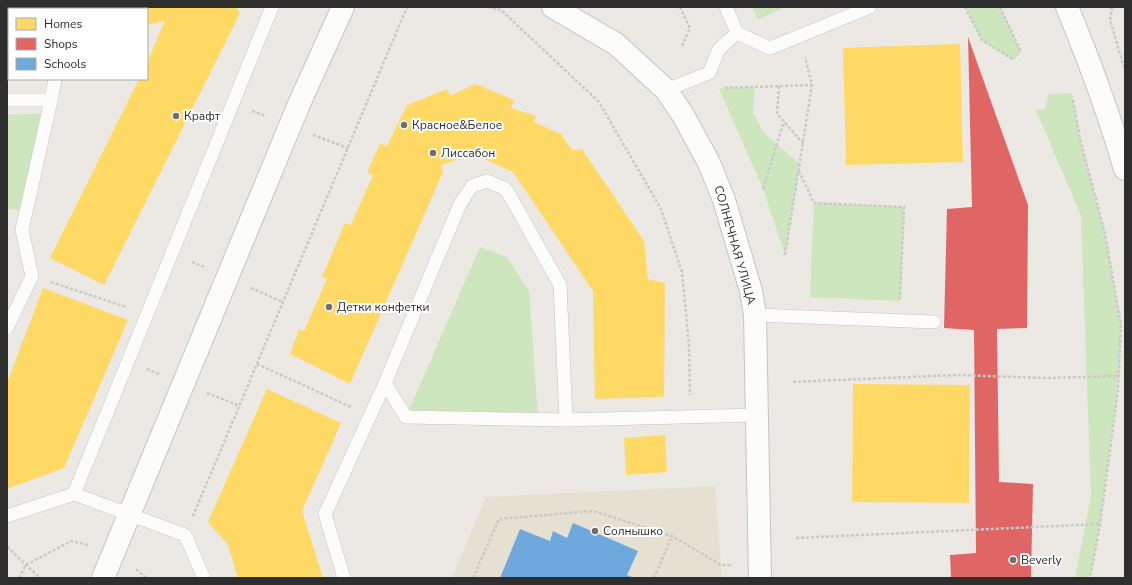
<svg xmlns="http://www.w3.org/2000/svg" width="1132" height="585" viewBox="0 0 1132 585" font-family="'Nunito Sans',sans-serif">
<rect width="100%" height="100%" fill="#ece8e4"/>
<path fill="#e6e0d3" d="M 715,486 L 722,578 L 452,578 L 486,497 Z"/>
<g fill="#cee6be">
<path d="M 752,7 L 786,7 L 758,19 Z"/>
<path d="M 965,7 L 1000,7 L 1021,52 L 1014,60 L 982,40 Z"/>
<path d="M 755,87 L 753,112 L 763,132 L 800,164 L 785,255 L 763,189 L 719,88 Z"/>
<path d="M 1072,93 L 1080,139 L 1105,234 L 1121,325 L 1119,376 L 1100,524 L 1090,578 L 1075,578 L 1091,496 L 1081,216 L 1036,110 L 1045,109 L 1049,94 Z"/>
<path d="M 48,113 L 26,211 L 7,209 L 7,115 Z"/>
<path d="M 814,203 L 904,207 L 900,301 L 810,297 Z"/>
<path d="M 480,247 L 507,257 L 529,291 L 538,419 L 406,417 Z"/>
</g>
<g fill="#ffd966">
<path d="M 7,7 L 22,7 L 22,9 L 9,9 L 9,51 L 7,51 Z"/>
<path d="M 89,7 L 236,7 L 240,13 L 104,285 L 50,258 L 139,79 L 147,79 L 147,63 L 165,21 L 147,25 L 147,9 L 89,9 Z"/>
<path d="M 960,44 L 963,162 L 846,165 L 843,48 Z"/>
<path d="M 475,84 L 514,100 L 511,108 L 536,116 L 534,122 L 561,134 L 572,150 L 582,149 L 644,241 L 648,279 L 665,283 L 664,397 L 595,399 L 593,291 L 513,172 L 471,153 L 441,166 L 443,172 L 350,384 L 290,354 L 299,330 L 304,331 L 327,279 L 322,277 L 345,223 L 351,225 L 373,175 L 367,173 L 380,144 L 387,146 L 407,105 L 447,89 L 450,96 Z"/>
<path d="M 43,288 L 128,320 L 64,468 L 7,489 L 7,383 Z"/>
<path d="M 853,384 L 970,385 L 969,503 L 852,502 Z"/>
<path d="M 267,389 L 341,423 L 302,511 L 323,578 L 238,578 L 228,545 L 208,522 Z"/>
<path d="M 665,435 L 667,472 L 626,475 L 624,438 Z"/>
</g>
<path fill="#e06666" d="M 968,37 L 1028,205 L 1027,328 L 997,329 L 999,482 L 1033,484 L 1031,578 L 951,578 L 950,555 L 976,553 L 974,330 L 944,328 L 947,209 L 972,207 Z"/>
<path fill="#6fa8dc" d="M 573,523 L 638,551 L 627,575 L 632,577 L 632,578 L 500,578 L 520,529 L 550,541 L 553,531 L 567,538 Z"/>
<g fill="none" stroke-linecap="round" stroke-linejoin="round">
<defs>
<g id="lane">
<path d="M 60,7 L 61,9"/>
<path d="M 737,33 L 770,48 L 870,7"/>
<path d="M 666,90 L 709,73 L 719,49 L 737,33 L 726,7"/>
<path d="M 7,100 L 51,100 L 55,79"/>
<path d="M 755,315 L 934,322"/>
<path d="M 7,328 L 32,276 L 22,230 L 51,100"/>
<path d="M 566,420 L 560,285 L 506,189 L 487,181 L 472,186 L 460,204 L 385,383 L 406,417 L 566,420 L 757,415"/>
<path d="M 74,494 L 185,535 L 204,578"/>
<path d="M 7,516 L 74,494 L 272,7"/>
<path d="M 344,578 L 325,514 L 385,383"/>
</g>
<g id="street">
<path d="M 553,7 L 616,44 L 666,90 L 683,115 L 709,163 L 724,200 L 751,291 L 755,315 L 760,578"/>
<path d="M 103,578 L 299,104 L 343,7"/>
</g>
<path id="secondary" d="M 1067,7 C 1089,60 1109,114 1125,169"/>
</defs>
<use href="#lane" stroke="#c5c4c5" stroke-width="14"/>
<use href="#street" stroke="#c5c4c5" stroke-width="24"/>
<use href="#secondary" stroke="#c5c4c5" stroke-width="24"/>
<g stroke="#c9c9c8" stroke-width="2.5" stroke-dasharray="3 2" stroke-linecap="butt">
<path d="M 488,7 L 501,10 L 599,102 L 661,209 L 682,272 L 689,345 L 690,395"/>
<path d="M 680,7 L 690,28 L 682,46"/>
<path d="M 965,7 L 982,40 L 1014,60"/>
<path d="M 1000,7 L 1021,52"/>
<path d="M 1112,7 L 1110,20 L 1125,71"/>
<path d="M 779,86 L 777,114 L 803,143"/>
<path d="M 725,88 L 812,85"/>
<path d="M 1073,100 L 1080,139 L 1105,234 L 1121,325 L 1118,390 L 1100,524 L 1090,578"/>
<path d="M 252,111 L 266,116"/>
<path d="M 313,135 L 348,148"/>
<path d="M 799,171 L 814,203 L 904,207 L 900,299"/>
<path d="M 763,189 L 784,121"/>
<path d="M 785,255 L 812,85 L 805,57"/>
<path d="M 192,262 L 204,267"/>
<path d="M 51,282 L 126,307"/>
<path d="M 251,288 L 283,302"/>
<path d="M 257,364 L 351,407"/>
<path d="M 147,369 L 159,374"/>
<path d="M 793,382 L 956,375 L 1046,378 L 1119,376"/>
<path d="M 207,393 L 240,406"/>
<path d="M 193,516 L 407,7"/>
<path d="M 796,538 L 1100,524"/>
<path d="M 7,547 L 40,578"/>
<path d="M 136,569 L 146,578"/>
<path d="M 19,578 L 26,565 L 71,541 L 88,545"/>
<path d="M 473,578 L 499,519 L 593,511 L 672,536 L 721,565 L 733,565"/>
<path d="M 654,578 L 672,536"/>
</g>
<use href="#lane" stroke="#fcfcfb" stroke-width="13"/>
<use href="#street" stroke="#fcfcfb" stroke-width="22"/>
<use href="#secondary" stroke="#fcfcfb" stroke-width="22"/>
</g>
<g fill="#706f6e" stroke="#fff" stroke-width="1.5">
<circle cx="176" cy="116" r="4"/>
<circle cx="404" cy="125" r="4"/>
<circle cx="433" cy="153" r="4"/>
<circle cx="329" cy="307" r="4"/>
<circle cx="595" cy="531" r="4"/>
<circle cx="1013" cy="560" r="4"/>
</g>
<g text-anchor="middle" stroke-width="4" stroke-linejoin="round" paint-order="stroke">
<g font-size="12" fill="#2e2e2e" stroke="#fff" text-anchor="start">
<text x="184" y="120">Крафт</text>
<text x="412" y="129">Красное&amp;Белое</text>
<text x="441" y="157">Лиссабон</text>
<text x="337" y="311">Детки конфетки</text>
<text x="603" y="535">Солнышко</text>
<text x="1021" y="564">Beverly</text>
</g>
<g font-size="12" fill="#2e2e2e" stroke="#fff">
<text transform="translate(735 245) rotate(74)" y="4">СОЛНЕЧНАЯ УЛИЦА</text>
</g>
</g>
<rect width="1132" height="585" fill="none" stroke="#2e2e2e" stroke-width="16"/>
<rect x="8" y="8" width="140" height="72" fill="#ffffff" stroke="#ababab"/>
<rect x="16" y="18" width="20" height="12" fill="#ffd966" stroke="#ababab"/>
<text x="44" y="28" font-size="12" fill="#2e2e2e">Homes</text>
<rect x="16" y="38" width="20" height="12" fill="#e06666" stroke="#ababab"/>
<text x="44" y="48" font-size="12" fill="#2e2e2e">Shops</text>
<rect x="16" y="58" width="20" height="12" fill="#6fa8dc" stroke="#ababab"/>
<text x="44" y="68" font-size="12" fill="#2e2e2e">Schools</text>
</svg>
